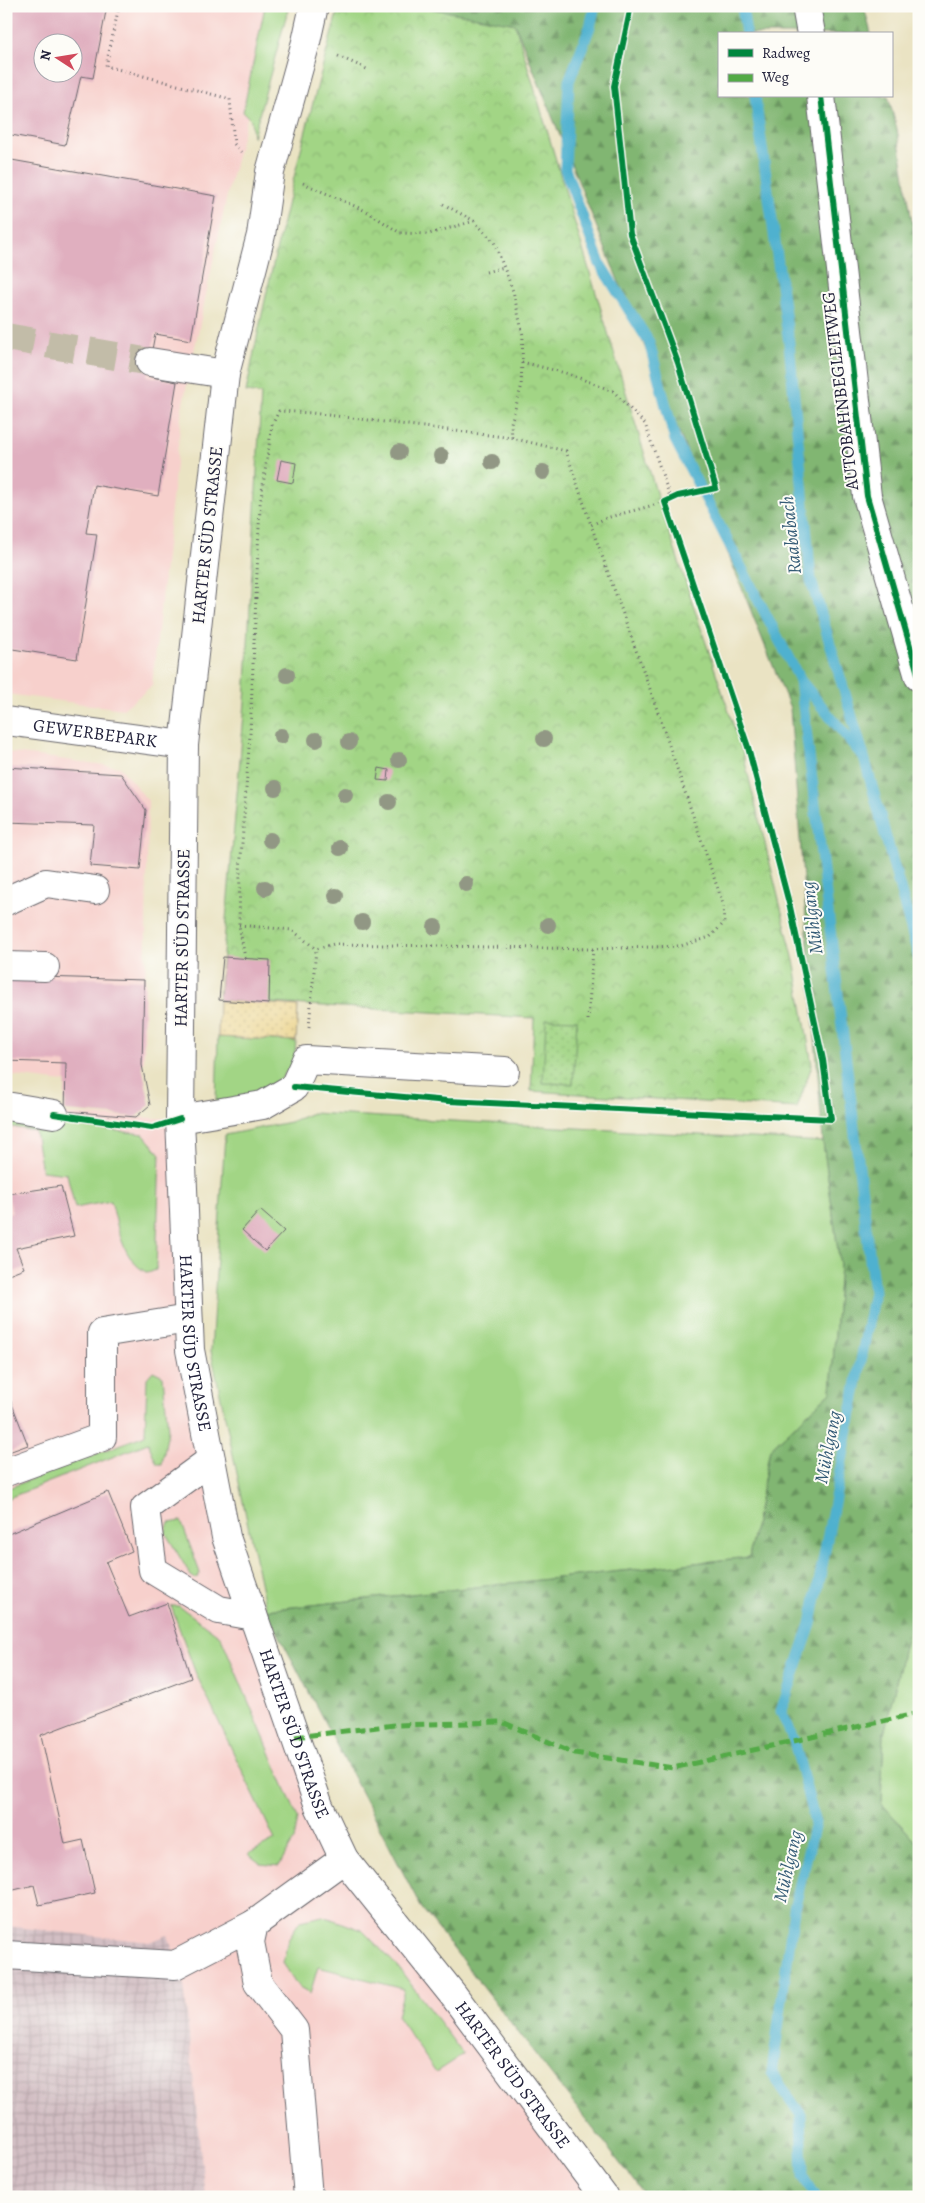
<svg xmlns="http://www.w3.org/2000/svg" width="925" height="2203" viewBox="0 0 925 2203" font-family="Alegreya,serif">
<defs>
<pattern id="industrial-grid" width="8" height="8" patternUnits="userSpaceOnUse" patternTransform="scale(1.25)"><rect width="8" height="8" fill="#d2bec3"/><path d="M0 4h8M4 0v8" fill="none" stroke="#b4a3a8"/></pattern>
<pattern id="forest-firs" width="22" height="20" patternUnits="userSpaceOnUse" patternTransform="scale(1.25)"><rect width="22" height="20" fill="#81b672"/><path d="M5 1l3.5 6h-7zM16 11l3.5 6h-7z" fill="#69945f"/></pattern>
<pattern id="sand-dots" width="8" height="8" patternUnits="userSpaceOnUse" patternTransform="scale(1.25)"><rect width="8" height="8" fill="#eeda9e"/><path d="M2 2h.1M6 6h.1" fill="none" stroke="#ccbb89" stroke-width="1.8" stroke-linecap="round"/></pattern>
<pattern id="park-crowns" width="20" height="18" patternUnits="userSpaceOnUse" patternTransform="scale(1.25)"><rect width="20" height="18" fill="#a2d585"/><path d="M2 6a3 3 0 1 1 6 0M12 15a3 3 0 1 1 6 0" fill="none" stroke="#8bb774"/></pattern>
<pattern id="garden-dots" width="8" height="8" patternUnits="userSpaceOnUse" patternTransform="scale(1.25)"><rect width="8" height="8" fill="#a2d585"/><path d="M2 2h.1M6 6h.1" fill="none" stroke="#8bb774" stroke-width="1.8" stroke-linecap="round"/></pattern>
</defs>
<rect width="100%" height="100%" fill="#fdfcf7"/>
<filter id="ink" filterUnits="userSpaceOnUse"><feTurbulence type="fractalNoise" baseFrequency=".02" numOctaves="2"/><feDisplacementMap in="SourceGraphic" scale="10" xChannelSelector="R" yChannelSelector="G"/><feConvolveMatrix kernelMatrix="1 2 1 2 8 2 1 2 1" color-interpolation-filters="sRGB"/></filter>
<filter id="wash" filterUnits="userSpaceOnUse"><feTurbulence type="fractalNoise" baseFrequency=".0096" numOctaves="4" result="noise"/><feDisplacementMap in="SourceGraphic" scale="20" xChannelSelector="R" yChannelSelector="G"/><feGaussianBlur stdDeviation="1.12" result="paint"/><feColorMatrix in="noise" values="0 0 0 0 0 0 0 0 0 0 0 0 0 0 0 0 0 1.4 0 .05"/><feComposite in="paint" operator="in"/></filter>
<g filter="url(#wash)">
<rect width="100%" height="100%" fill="#eae3c3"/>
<g fill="#f7d0cc" fill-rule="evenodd">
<path d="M 6,6 L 276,6 L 228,191 L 182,408 L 152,686 L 123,709 L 6,694 ZM 42,42 L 72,42 L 72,72 L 42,72 Z"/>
<path d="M 6,752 L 120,767 L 148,801 L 144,1062 L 113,1088 L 6,1075 Z"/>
<path d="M 6,1106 L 54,1114 L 180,1119 L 188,1319 L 226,1537 L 344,1859 L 600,2197 L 6,2197 Z"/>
</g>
<path fill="url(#industrial-grid)" d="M 6,1926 L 149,1942 L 168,1935 L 184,1986 L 205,2197 L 6,2197 Z"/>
<g fill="#a2d585" stroke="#627c60">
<path d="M 265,6 L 289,6 L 253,137 L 251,120 L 243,112 Z"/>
<path d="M 218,1037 L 296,1041 L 294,1061 L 275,1087 L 255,1098 L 216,1102 Z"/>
<path d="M 312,1113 L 823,1142 L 840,1265 L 831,1392 L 770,1449 L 749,1557 L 266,1610 L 211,1351 L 225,1135 L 290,1122 Z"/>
<path d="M 6,1118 L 143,1134 L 160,1154 L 156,1270 L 148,1273 C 122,1261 118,1226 111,1201 L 75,1208 L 67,1174 L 42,1171 L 35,1131 L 6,1126 Z"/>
<path d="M 153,1371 L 163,1376 L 168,1430 L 162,1464 L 157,1464 L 148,1443 L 6,1499 L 6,1489 L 145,1435 L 147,1378 Z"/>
<path d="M 181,1521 L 200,1573 L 196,1579 L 191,1576 L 165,1532 L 169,1523 Z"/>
<path d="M 171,1606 L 179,1606 L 221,1637 L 298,1818 L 294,1840 L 279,1866 L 261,1864 L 248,1854 L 275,1840 L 196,1674 Z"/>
<path d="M 919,1626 L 919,1845 L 881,1803 L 884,1734 L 907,1634 Z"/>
<path d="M 323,1916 L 362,1930 L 398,1967 L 463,2054 L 436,2072 L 397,2016 L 404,1989 L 318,1967 L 310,1994 L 299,1988 L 283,1963 L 288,1939 L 300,1921 Z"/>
</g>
<path fill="url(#forest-firs)" stroke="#526c56" d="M 416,6 L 864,6 L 871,34 L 719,34 L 719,96 L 888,96 L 897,129 L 919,265 L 919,1626 L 907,1634 L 884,1734 L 881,1803 L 919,1845 L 919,2197 L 646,2197 L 421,1907 L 266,1610 L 749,1557 L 770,1449 L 831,1392 L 840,1265 L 823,1142 L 790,708 L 515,24 Z"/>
<path fill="url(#sand-dots)" stroke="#887e6c" d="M 219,1000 L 298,1006 L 296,1041 L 218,1037 Z"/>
<path fill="url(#park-crowns)" stroke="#627c60" d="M 339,6 L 416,6 L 515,24 L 659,502 L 743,754 L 795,965 L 812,1065 L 797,1108 L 531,1091 L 534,1018 L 219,1000 L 245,702 L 261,394 L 246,392 C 271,262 304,134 339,6 Z"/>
<path fill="url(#garden-dots)" stroke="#627c60" d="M 546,1019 L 577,1020 L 573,1084 L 543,1083 Z"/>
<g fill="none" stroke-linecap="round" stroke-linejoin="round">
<g stroke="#50b1cf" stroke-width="11">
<path d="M 595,6 L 590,27 L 569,81 L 565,169 L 600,264 L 649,342 L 675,440 L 800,680 L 861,754"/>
<path d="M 742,6 L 746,34"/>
<path d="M 755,96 L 789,343 L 811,580 L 864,757 L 919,958"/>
<path d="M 800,680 L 874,1292 L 811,1624 L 781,1711 L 794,1741 L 815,1823 L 794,1909 L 772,2073 L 801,2115 L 803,2176 L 816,2197"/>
</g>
</g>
<g id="blocks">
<g fill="#e0afbf" fill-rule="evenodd">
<path d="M 6,6 L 107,6 L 93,78 L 81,76 L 65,145 L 6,134 L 6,39 L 9,26 L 6,26 ZM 42,42 L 72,42 L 72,72 L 42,72 Z"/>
<path d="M 6,159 L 216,196 L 191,340 L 155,334 L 147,376 L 177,382 L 158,496 L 94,485 L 86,533 L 97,534 L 77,659 L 6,648 Z"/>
<path d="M 281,460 L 296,463 L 293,483 L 277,480 Z"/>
<path d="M 6,767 L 121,774 L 146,810 L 140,870 L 90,866 L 94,825 L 6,822 Z"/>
<path d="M 379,768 L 389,770 L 388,781 L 377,780 Z"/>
<path d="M 223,957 L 270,960 L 269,1004 L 219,1000 Z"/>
<path d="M 6,976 L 144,980 L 142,1065 L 150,1105 L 136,1117 L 65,1111 L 66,1063 L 6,1061 Z"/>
<path d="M 61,1186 L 74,1236 L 16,1248 L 24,1268 L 6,1275 L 6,1214 L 12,1213 L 8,1194 Z"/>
<path d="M 260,1210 L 284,1231 L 265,1251 L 242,1230 Z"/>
<path d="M 6,1389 L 28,1445 L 6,1453 Z"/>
<path d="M 108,1492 L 132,1551 L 106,1562 L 129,1617 L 167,1603 L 191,1678 L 41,1735 L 65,1844 L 83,1840 L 95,1893 L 39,1905 L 34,1885 L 6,1892 L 6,1535 Z"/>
</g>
</g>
</g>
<g filter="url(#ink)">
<use href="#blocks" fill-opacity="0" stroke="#68666b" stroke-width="1"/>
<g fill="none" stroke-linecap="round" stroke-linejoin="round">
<path stroke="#c2bca8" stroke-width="28" stroke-dasharray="28 14" stroke-linecap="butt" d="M 6,337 L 150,362"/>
<defs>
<g id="minor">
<path id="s1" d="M 314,6 L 306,42 L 270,172 L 261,235 L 225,374 L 184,745 L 180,1119 L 190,1350 L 226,1537 L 319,1806 L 344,1859 L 454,1996 L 604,2197"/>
<path d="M 806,6 L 811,34"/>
<path d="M 821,96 L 867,496 L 919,677"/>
<path d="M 150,362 L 225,374"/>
<path id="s2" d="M 6,721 L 184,745"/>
<path d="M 6,901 L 46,883 L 95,890"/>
<path d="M 6,966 L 45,967"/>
<path d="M 6,1106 L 54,1114"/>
<path d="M 180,1119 L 263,1105 L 294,1087 L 306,1060 L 505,1071"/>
<path d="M 211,1460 L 145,1508 L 153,1570 L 219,1610 L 253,1616"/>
<path d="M 6,1472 L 102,1437 L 102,1333 L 188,1319"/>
<path d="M 6,1955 L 175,1965 L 254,1924"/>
<path d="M 308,2197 L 294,2030 L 258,1983 L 250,1942 L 254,1924 L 344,1859"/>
</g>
</defs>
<use href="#minor" stroke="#68666b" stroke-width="30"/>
<g stroke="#68666b" stroke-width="3" stroke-dasharray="1 4" stroke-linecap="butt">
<path d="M 119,6 L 106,66 L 230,99 L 234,144 L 241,152"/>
<path d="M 338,56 L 369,70"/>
<path d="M 303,183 L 368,212 L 400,233 L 429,234 L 474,221"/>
<path d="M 443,204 L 474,221 L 494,242 L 513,291 L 523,335 L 521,388 L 511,423 L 512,438"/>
<path d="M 486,272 L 504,267"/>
<path d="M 522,362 L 569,374 L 613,391 L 645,424 L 671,500"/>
<path d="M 239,925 L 292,930 L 316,949"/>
<path d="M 245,958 L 239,925 L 240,871 L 250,734 L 260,505 L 272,425 L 279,411 L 312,413 L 512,438 L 566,451 L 591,525"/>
<path d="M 588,1020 L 593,949"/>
<path d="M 309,1027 L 316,949 L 334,944 L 593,949 L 680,946 L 710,937 L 724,923 L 723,904 L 651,692 L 591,525 L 606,518 L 665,502"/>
</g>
<use href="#minor" stroke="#fff" stroke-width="28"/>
<path stroke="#53aa46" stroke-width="5" stroke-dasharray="10 5" stroke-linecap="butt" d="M 295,1737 L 395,1725 L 502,1722 L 575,1753 L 673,1768 L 919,1713"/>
<defs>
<g id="cycleway">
<path d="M 821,96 L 867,496 L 919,677"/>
<path d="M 294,1087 L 448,1101 L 831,1119 L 823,1060 L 790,907 L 748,747 L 665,502 L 678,496 L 716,488 L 678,363 L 630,234 L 614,86 L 631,6"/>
<path d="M 54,1114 L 152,1128 L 180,1119"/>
</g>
</defs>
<use href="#cycleway" stroke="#fdfcf7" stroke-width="9"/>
<use href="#cycleway" stroke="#00873e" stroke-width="6"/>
</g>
<g fill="#919784">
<circle cx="399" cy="452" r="8"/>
<circle cx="441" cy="456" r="8"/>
<circle cx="492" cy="462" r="8"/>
<circle cx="543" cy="472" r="8"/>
<circle cx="287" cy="675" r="8"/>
<circle cx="281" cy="736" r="8"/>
<circle cx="544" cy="739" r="8"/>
<circle cx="316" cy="740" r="8"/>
<circle cx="349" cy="742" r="8"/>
<circle cx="399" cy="760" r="8"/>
<circle cx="275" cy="788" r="8"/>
<circle cx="345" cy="795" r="8"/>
<circle cx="389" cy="802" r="8"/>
<circle cx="270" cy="840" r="8"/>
<circle cx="340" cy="848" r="8"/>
<circle cx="466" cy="884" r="8"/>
<circle cx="265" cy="888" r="8"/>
<circle cx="336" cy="896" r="8"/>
<circle cx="362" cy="922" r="8"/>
<circle cx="548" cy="925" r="8"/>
<circle cx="435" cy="927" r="8"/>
</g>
</g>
<g text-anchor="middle" stroke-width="4" stroke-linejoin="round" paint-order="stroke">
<g font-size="18" fill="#22223b" stroke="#fdfcf7">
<text transform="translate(840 391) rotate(-97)" y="6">AUTOBAHNBEGLEITWEG</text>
<text transform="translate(207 535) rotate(-84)" y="6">HARTER SÜD STRASSE</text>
<text dy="6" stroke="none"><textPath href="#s2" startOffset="90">GEWERBEPARK</textPath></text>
<text transform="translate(182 938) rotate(-89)" y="6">HARTER SÜD STRASSE</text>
<text dy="6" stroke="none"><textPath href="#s1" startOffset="1351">HARTER SÜD STRASSE</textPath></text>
<text dy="6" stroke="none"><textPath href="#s1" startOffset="1756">HARTER SÜD STRASSE</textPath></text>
<text dy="6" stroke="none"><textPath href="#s1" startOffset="2165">HARTER SÜD STRASSE</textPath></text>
</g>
<g font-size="19" font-style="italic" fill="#345b76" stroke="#fdfcf7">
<text transform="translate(790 535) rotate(-96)" y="7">Raababach</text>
<text transform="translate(811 918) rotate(-97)" y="7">Mühlgang</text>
<text transform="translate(827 1447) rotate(-79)" y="7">Mühlgang</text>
<text transform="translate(787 1866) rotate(-77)" y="7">Mühlgang</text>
</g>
</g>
<rect width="925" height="2203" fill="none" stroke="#fdfcf7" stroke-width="25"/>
<rect x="718" y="32" width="175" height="65" fill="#fdfcf7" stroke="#a5a5ac"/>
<rect x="728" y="49" width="25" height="8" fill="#00873e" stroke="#a5a5ac"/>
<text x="762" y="58" font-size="15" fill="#22223b">Radweg</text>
<rect x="728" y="74" width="25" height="8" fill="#53aa46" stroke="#a5a5ac"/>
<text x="762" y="82" font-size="15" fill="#22223b">Weg</text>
<g transform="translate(58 58) rotate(282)"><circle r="24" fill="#fdfcf7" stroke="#a5a5ac"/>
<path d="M0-4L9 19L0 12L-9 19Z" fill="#d1495b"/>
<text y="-8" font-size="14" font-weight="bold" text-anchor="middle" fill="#22223b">N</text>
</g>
</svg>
